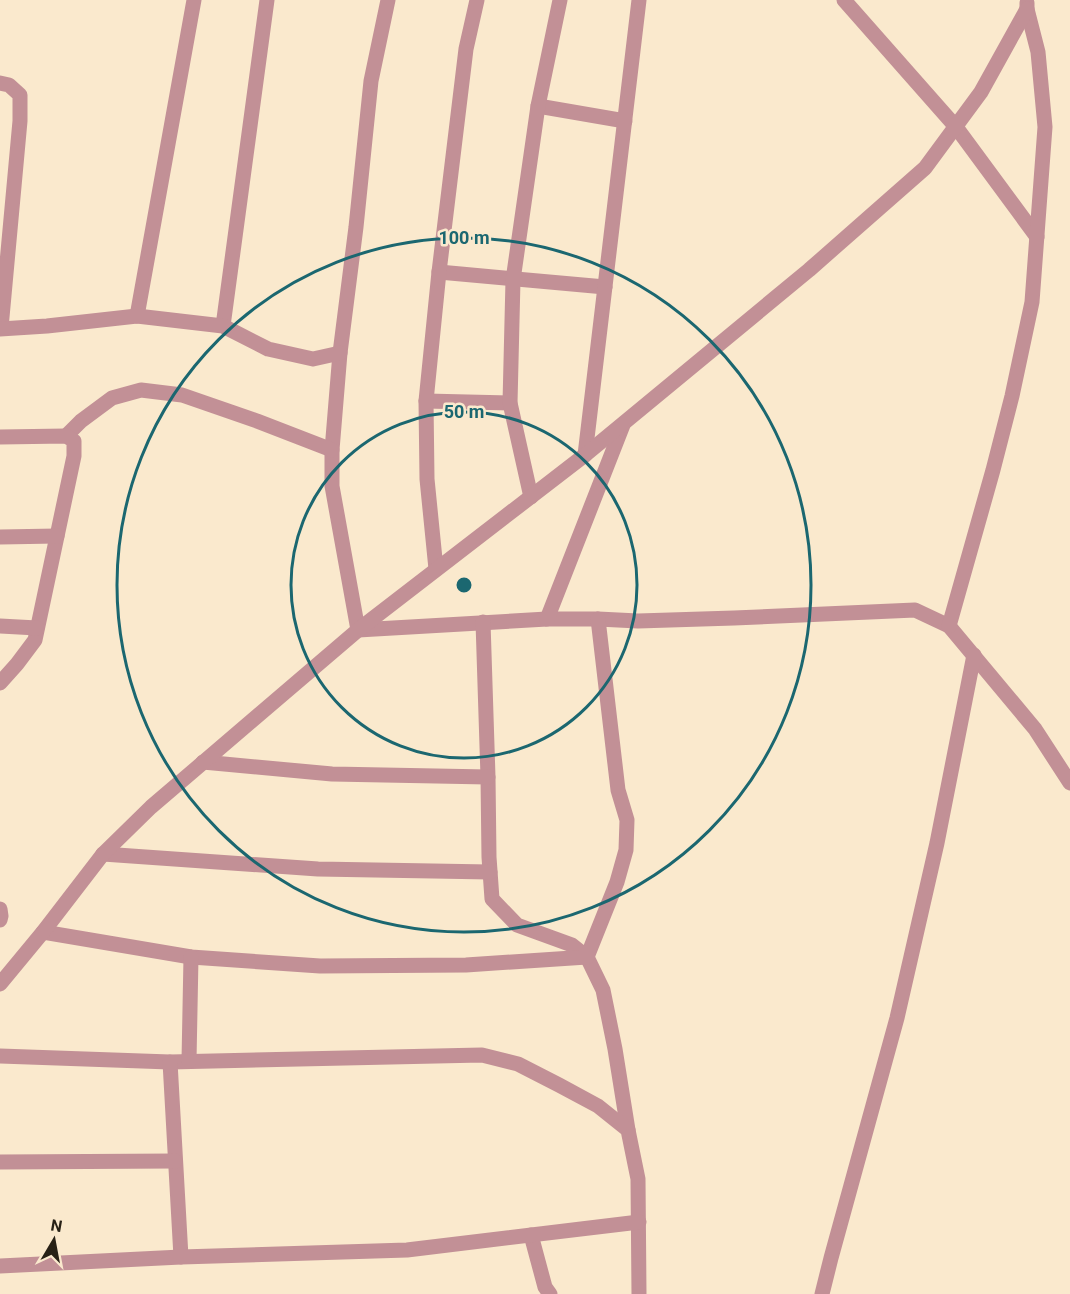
<svg xmlns="http://www.w3.org/2000/svg" width="1070" height="1294" viewBox="0 0 1070 1294" font-family="Roboto,sans-serif">
<rect width="100%" height="100%" fill="#fae9cd"/>
<g fill="none" stroke-linecap="round" stroke-linejoin="round">
<g stroke="#c29096" stroke-width="15">
<path d="M 388,0 L 371,81 L 356,227 L 340,353 L 332,450 L 332,486 L 358,630 L 547,619 L 598,619 L 638,621 L 734,618 L 915,610 L 949,626 L 1035,729 L 1070,783"/>
<path d="M 844,0 L 956,127 L 1037,237"/>
<path d="M 0,83 L 9,85 L 20,95 L 20,121 L 1,328"/>
<path d="M 538,106 L 625,121"/>
<path d="M 439,272 L 605,287"/>
<path d="M 137,316 L 194,0"/>
<path d="M 223,326 L 267,0"/>
<path d="M 0,329 L 47,326 L 137,316 L 223,326 L 268,349 L 313,359 L 340,353"/>
<path d="M 426,401 L 510,403"/>
<path d="M 66,436 L 81,421 L 112,398 L 141,390 L 182,395 L 257,421 L 332,450"/>
<path d="M 0,437 L 66,436 L 74,441 L 74,456 L 35,640 L 17,664 L 0,683"/>
<path d="M 585,455 L 639,0"/>
<path d="M 531,497 L 510,403 L 513,280 L 538,106 L 560,0"/>
<path d="M 0,537 L 57,536"/>
<path d="M 436,569 L 427,479 L 426,401 L 439,272 L 466,49 L 477,0"/>
<path d="M 547,619 L 623,425"/>
<path d="M 483,622 L 488,777 L 489,857 L 492,899 L 517,925 L 572,945 L 587,957 L 603,990 L 615,1049 L 628,1130"/>
<path d="M 0,626 L 37,628"/>
<path d="M 949,626 L 993,470 L 1012,396 L 1032,302 L 1045,127 L 1038,52 L 1027,9 L 1027,3"/>
<path d="M 203,762 L 332,774 L 488,777"/>
<path d="M 103,854 L 318,869 L 490,872"/>
<path d="M 0,909 L 1,916 L 0,920"/>
<path d="M 43,932 L 191,957 L 320,966 L 466,965 L 587,957 L 617,882 L 626,850 L 627,820 L 618,790 L 598,619"/>
<path d="M 0,984 L 43,932 L 103,854 L 151,807 L 358,630 L 585,455 L 809,270 L 925,168 L 981,92 L 1027,9"/>
<path d="M 0,1056 L 170,1062 L 482,1055 L 518,1064 L 559,1085 L 598,1106 L 628,1130 L 638,1179 L 639,1294"/>
<path d="M 189,1061 L 191,957"/>
<path d="M 170,1062 L 181,1257"/>
<path d="M 0,1162 L 175,1161"/>
<path d="M 531,1235 L 545,1287 L 550,1294"/>
<path d="M 0,1266 L 181,1257 L 407,1250 L 639,1222"/>
<path d="M 822,1294 L 831,1258 L 897,1018 L 937,843 L 974,655"/>
</g>
</g>
<g fill="none" stroke="#1b6770" stroke-width="3">
<circle cx="464" cy="585" r="173"/>
<circle cx="464" cy="585" r="347"/>
</g>
<circle cx="464" cy="585" r="9" fill="#1b6770" stroke="#fae9cd" stroke-width="3"/>
<g font-size="18" text-anchor="middle" font-weight="bold" fill="#1b6770" stroke="#fae9cd" stroke-width="5" stroke-linejoin="round" paint-order="stroke">
<text x="464" y="244">100 m</text>
<text x="464" y="418">50 m</text>
</g>
<g transform="translate(54 1240) rotate(10)" stroke="#fae9cd" stroke-width="4.5" paint-order="stroke">
<path d="M0-4.5L10 22L0 15L-10 22Z" fill="#272116"/>
<text y="-9" font-size="16" font-weight="bold" text-anchor="middle" fill="#272116">N</text>
</g>
</svg>
